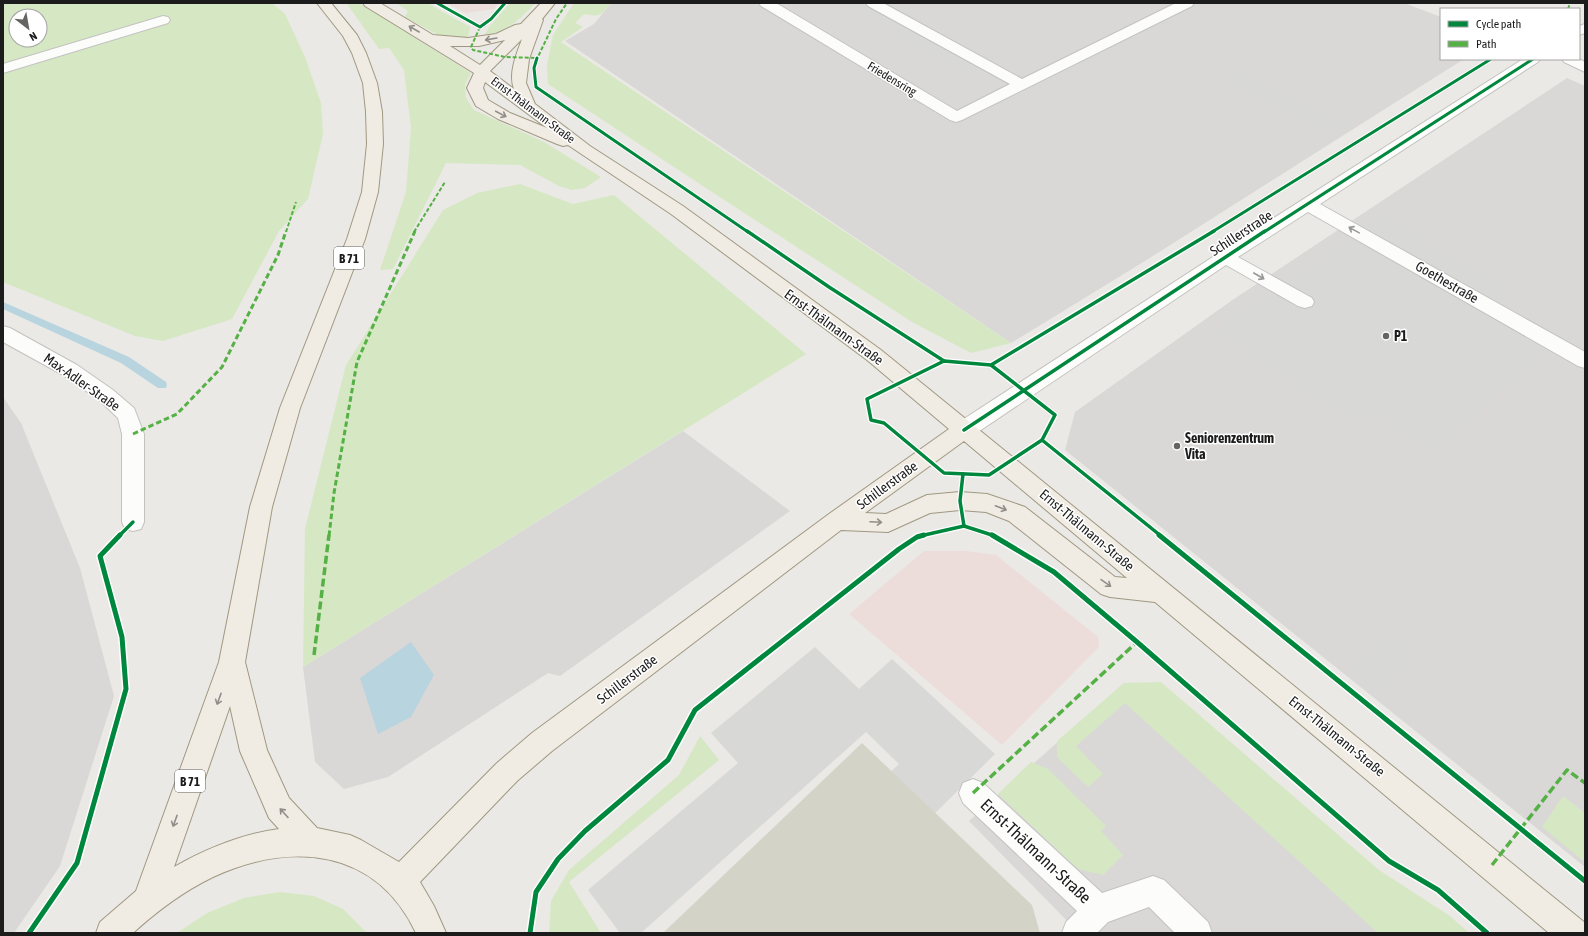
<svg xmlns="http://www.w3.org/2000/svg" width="1588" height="936" viewBox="0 0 1588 936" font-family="'Asap Condensed',sans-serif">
<rect width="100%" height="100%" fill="#eae9e5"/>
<g fill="#d9d8d6">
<path d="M 611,3 L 1404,3 L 1441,17 L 1441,59 L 1464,59 L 1145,261 L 1011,343 L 565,41 L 594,24 Z"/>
<path d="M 1567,78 L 1585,86 L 1585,867 L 1065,450 L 1075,412 L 1231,301 Z"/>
<path d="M 3,397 L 21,423 L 80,568 L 114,696 L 60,866 L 14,933 L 3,933 Z"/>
<path d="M 683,431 L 790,511 L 560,676 L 548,673 L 388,777 L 344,789 L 315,762 L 303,667 Z"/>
<path d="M 1124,683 L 1448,933 L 1079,933 L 969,821 Z"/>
</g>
<g fill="#edddda">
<path d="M 447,3 L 498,3 L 494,9 L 466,13 Z"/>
<path d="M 924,551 L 966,551 L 996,555 L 1098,637 L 1099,647 L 1002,745 L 849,614 Z"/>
</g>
<g fill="#d8d8d6">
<path d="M 842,3 L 892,3 L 995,60 L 967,74 Z"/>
<path d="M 1242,70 L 1353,124 L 1333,135 L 1223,81 Z"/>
<path d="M 1383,216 L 1518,289 L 1498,303 L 1559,341 L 1433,452 L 1369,412 L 1354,424 L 1213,331 Z"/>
<path d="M 1387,630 L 1421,656 L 1379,698 L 1347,671 Z"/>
<path d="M 815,647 L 859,689 L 892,659 L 995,754 L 924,824 L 882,780 L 899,764 L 866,732 L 641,933 L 620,933 L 588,890 L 738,763 L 711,733 Z"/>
</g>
<path fill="#d3d4c7" d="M 862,743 L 1032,905 L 1040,933 L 663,933 Z"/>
<g fill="#d5e8c3" fill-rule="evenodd">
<path d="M 3,3 L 272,3 L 285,14 L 305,57 L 321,103 L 323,134 L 308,199 L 279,231 L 232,319 L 163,341 L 135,336 L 3,282 ZM 16,16 L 40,16 L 40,40 L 16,40 Z"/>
<path d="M 351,3 L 359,3 L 471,73 L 465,84 L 466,98 L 474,110 L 544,142 L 601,177 L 585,188 L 572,190 L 559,186 L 520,165 L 446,163 L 393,269 L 380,270 L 406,192 L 411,128 L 404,70 L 389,48 L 379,49 L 347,4 Z"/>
<path d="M 396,3 L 427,3 L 470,27 L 468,37 L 454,38 L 442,37 L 405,17 L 408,11 Z"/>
<path d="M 510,3 L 535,3 C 524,16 504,35 485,34 L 489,27 Z"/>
<path d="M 574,3 L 611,3 C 600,16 601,17 584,14 L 575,23 L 583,27 L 561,42 L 1011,343 L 971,353 L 912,322 L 715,194 L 548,84 L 547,65 L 553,35 Z"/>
<path d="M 520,184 L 573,204 L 614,195 L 806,354 L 303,667 L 305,529 L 346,365 L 443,210 L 477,193 Z"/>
<path d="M 1161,682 L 1379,870 L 1450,916 L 1469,933 L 1378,933 L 1125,703 L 1076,746 L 1103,774 L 1088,787 L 1057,757 L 1057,741 L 1124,683 Z"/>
<path d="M 700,736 L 719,760 L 569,882 L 601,933 L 549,933 L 551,901 L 569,870 L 679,775 Z"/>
<path d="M 1031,762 L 1048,769 L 1106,826 L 1101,831 L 1123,855 L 1103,875 L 1078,869 L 998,794 Z"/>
<path d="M 1563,796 L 1585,813 L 1585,862 L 1542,827 Z"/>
<path d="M 280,892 L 314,896 L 343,909 L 367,933 L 177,933 L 207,913 L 244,898 Z"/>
</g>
<path fill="#b8d4de" d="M 411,642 L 434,675 L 411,717 L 378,734 L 360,678 Z"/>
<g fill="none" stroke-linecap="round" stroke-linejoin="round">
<path fill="#b8d4de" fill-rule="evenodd" d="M 3,302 L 129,357 L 166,382 L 167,385 L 166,388 L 158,388 L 121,363 L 3,309 Z"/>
<defs>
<g id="minor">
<path d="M 759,3 L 776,3 L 957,111 L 1010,84 L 868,6 L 866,3 L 883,3 L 1022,79 L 1176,3 L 1194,3 L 1192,6 L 962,120 L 956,122 L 950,120 L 761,6 Z"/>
<path d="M 163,16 L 168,17 L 170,20 L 168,23 L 3,73 L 3,64 Z"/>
<path d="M 1585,24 L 1585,33 L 1579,35 L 1579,26 Z"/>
<path d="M 1523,59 L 1540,59 L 1538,62 L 1320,204 L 1585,352 L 1585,368 L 1578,366 L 1308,212 L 1238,257 L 1312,298 L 1314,302 L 1312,306 L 1305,308 L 1298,306 L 1226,265 L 972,436 L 964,438 L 956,436 L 953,430 L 956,424 L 1219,253 Z"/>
<path d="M 1562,59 L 1579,59 L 1585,62 L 1585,72 L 1564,62 Z"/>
<path d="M 3,326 L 10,328 L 77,365 L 113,390 L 134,408 L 144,434 L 144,522 L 141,529 L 133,531 L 125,529 L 122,522 L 122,434 L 118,418 L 99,400 L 63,375 L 3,342 Z"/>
<path d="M 973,779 L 983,783 L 1102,893 L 1153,876 L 1164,880 L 1208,922 L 1212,933 L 1175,933 L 1149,907 L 1108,922 L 1097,933 L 1062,933 L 1066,922 L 1077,911 L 963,803 L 959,793 L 963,783 Z"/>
</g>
<path id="major" d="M 317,3 L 331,3 L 357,35 L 366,53 L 377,83 L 382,112 L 383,144 L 378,192 L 365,239 L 300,408 L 272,507 L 245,662 L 267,750 L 289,798 L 317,828 L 350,835 L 361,840 L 399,862 L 497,763 L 532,733 L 829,514 L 949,429 L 867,360 L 671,214 L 568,145 L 563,146 L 557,144 L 498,119 L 476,106 L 467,88 L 474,73 L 365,6 L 363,3 L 380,3 L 433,35 L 468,38 L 496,34 L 515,25 L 521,24 L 541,3 L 555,3 L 542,19 L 543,20 L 529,59 L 526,83 L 535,104 L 590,146 L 683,206 L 881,350 L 1584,922 L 1585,933 L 1549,933 L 1155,602 L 1110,597 L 1101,594 L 1009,521 L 986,512 L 960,510 L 930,513 L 888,532 L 841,530 L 552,751 L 517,781 L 420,882 L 434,906 L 446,933 L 416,933 C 376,848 291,841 213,877 C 184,891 157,911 133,933 L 96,933 L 100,922 L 136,891 L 219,662 L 250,507 L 280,408 L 347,239 L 362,192 L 367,144 L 366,112 L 363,83 L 352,53 L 343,36 ZM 522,39 C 517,53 508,73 514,89 L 490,71 ZM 505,40 L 480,65 L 450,46 L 479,46 ZM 485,82 L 547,128 L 510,113 L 488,100 L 483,88 ZM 964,441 L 1127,578 L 1115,577 L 1025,507 L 987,494 L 960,492 L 927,495 L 886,514 L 865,513 ZM 230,706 L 240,751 L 269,818 L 279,829 C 242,834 206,849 174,867 Z"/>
</defs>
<use href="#minor" stroke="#c3c2c1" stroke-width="2"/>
<use href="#major" stroke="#a09882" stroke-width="2"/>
<use href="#minor" fill="#fcfcfb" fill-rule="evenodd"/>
<use href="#major" fill="#f0ece3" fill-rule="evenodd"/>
<g stroke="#55b145" stroke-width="2" stroke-dasharray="4 2" stroke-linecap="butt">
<path d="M 1568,9 L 1570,3"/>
<path d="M 480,27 L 471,47 L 473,50 L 505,57 L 537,58"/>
<path d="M 536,61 L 556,19 L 567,3"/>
<path d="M 286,232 L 296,202"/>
<path d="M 414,232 L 445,182"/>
</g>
<g stroke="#55b145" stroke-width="3" stroke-dasharray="5.5 3" stroke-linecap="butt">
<path d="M 133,434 L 177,414 L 222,367 L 278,255 L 286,231"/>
<path d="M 329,536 L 334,493 L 357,362 L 415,231"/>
</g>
<g stroke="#55b145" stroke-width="3.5" stroke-dasharray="8 3.5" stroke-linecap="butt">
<path d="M 314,655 L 329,535"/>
<path d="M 973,793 L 1137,642"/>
<path d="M 1492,865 L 1567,770 L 1585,783"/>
</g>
<defs>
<g id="cycleway-far2">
<path d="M 437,3 L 480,27 L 491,19 L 505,3"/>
<path d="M 537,58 L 534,68 L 536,87 L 748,232"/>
<path d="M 1212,232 L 1491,59"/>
<path d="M 1264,232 L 1533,59"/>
</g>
<g id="cycleway-far1">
<path d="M 747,231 L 829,287 L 944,361"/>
<path d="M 944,361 L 991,365 L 1055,415 L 1042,440 L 989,475 L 944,473 L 884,423 L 871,420 L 867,399 Z"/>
<path d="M 991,365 L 1214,231"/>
<path d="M 964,430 L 1265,231"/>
<path d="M 1042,440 L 1161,536"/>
<path d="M 963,474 L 960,501 L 964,526"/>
<path d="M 964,526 L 995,536"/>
<path d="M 119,536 L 133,522"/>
<path d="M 920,536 L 964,526"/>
</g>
<g id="cycleway">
<path d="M 992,535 L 1054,572 L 1137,642 L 1389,861 L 1438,890 L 1487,933"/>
<path d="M 1159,535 L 1585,881"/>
<path d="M 29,933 L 77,863 L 126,689 L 122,637 L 100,556 L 120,535"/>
<path d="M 530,933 L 536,892 L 558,859 L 585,831 L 668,760 L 695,710 L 899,549 L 917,537 L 924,535"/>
</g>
</defs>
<use href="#cycleway-far2" stroke="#fff" stroke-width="5"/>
<use href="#cycleway-far1" stroke="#fff" stroke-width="6"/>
<use href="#cycleway" stroke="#fff" stroke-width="8"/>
<use href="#cycleway-far2" stroke="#00873e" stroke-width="3"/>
<use href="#cycleway-far1" stroke="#00873e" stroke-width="3.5"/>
<use href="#cycleway" stroke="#00873e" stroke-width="5"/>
</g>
<defs><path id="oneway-shaft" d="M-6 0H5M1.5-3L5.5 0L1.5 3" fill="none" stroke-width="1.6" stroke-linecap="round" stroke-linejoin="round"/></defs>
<g stroke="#918e89">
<use href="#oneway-shaft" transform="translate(414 29) rotate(-150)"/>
<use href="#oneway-shaft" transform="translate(491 39) rotate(170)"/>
<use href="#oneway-shaft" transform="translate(501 114) rotate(28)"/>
<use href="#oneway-shaft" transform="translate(1001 508) rotate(21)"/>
<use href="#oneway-shaft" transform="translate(876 522) rotate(3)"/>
<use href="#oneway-shaft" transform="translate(1106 583) rotate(35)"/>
<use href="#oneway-shaft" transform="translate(219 699) rotate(110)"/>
<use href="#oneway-shaft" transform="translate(284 813) rotate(-132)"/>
<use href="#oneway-shaft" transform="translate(175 821) rotate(110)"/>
</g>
<g stroke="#979797">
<use href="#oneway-shaft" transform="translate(1354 230) rotate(-151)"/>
<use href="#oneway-shaft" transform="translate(1259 276) rotate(30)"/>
</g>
<g fill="#646462" stroke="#fff" stroke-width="1.5">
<circle cx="1386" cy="336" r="4"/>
<circle cx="1177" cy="446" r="4"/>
</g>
<g text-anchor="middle" stroke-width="3" stroke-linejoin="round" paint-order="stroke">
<g font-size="12" fill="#1c1c1c" stroke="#fff">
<text transform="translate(892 79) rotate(31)" y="4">Friedensring</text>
<text transform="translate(533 110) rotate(37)" y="4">Ernst-Thälmann-Straße</text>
</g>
<g fill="#fff" stroke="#606060" stroke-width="1">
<rect x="334" y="247" width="30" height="22" rx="3"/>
<rect x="175" y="770" width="30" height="22" rx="3"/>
</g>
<g font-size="13" font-weight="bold" fill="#1c1c1c">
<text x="349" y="263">B 71</text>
<text x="190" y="786">B 71</text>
</g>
<g font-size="14" fill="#1c1c1c" stroke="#fff">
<text transform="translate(1241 233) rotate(-33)" y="5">Schillerstraße</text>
<text transform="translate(1447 282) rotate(30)" y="5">Goethestraße</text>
<text transform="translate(834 327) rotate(36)" y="5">Ernst-Thälmann-Straße</text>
<text transform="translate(82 382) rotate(35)" y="5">Max-Adler-Straße</text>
<text transform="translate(887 485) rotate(-36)" y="5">Schillerstraße</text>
<text transform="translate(1087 530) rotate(40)" y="5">Ernst-Thälmann-Straße</text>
<text transform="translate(627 679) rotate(-37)" y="5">Schillerstraße</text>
<text transform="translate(1337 736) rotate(39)" y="5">Ernst-Thälmann-Straße</text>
</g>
<g font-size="14" font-weight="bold" fill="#1c1c1c" stroke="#fff" text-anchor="start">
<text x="1394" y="341">P1</text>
<text x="1185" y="443">Seniorenzentrum<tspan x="1185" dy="16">Vita</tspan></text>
</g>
<g font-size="17" fill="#1c1c1c" stroke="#fff">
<text transform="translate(1036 851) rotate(43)" y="6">Ernst-Thälmann-Straße</text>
</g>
</g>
<rect width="1588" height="936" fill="none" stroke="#1c1c1c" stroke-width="8"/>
<rect x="1440" y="8" width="140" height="52" fill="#ffffff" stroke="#a4a4a4"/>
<rect x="1448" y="21" width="20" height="6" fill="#00873e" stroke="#a4a4a4"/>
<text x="1476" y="28" font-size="12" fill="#1c1c1c">Cycle path</text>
<rect x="1448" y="41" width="20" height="6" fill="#55b145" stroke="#a4a4a4"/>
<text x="1476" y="48" font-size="12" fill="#1c1c1c">Path</text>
<g transform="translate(28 28) rotate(149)"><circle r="19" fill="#ffffff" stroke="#a4a4a4"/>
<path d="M0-3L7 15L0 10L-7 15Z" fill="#646462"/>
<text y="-6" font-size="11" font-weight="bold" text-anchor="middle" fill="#1c1c1c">N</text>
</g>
</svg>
